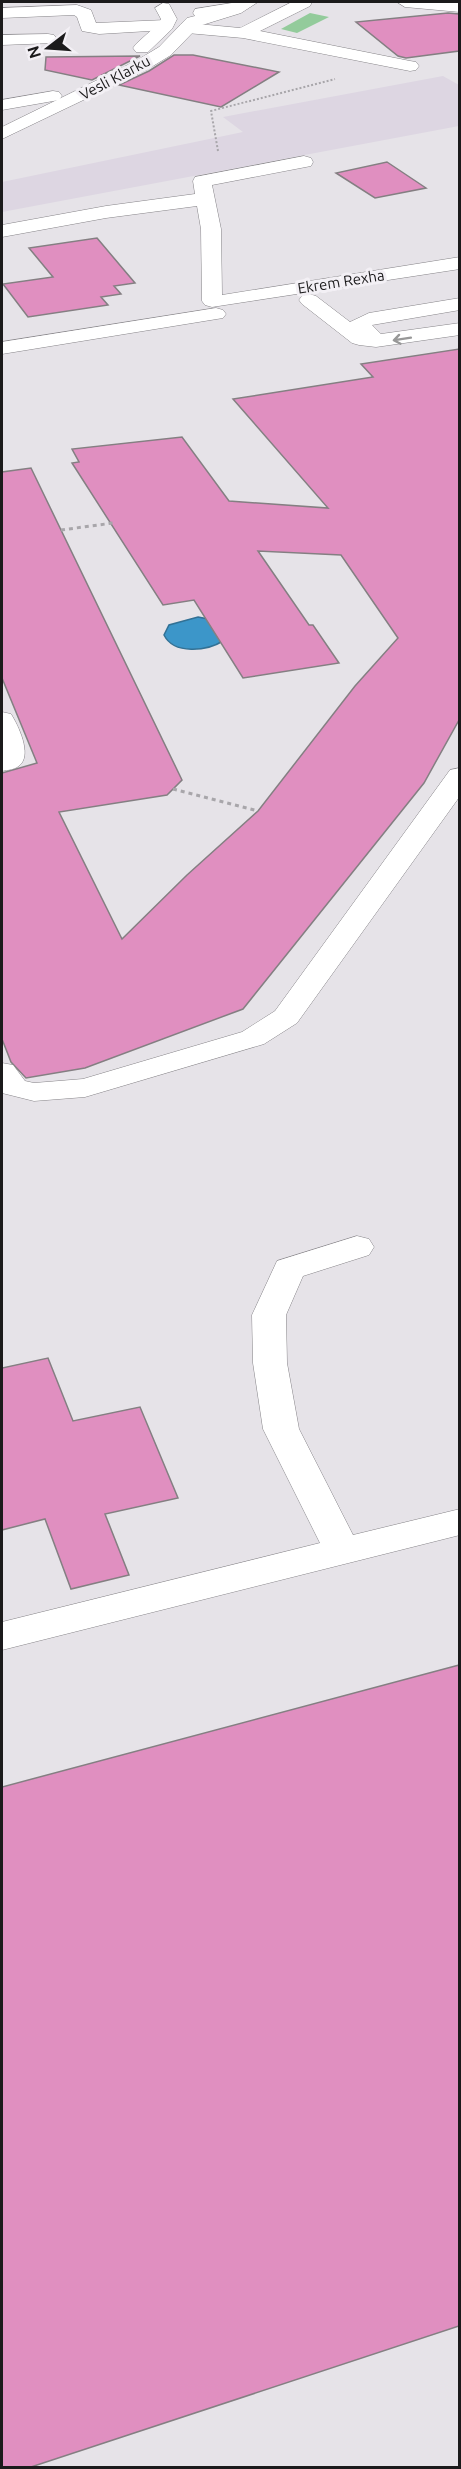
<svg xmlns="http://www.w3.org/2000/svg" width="461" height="2469" viewBox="0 0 461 2469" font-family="Ubuntu,sans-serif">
<rect width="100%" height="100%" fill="#e6e3e8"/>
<path fill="#ddd6e2" d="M 443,76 L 459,85 L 459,126 L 2,212 L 2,182 L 243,132 L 223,117 Z"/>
<path fill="#93cb9b" d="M 310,13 L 329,17 L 297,33 L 281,29 Z"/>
<path fill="#3c96c9" stroke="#327195" stroke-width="1.5" d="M 198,617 L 208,619 L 223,641 C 207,651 174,655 164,635 L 169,625 Z"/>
<g fill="#e08fc0" stroke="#847f82" stroke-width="1.5">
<path d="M 448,13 L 459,14 L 459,51 L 406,58 L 398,56 L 356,22 Z"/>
<path d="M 174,55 L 193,55 L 279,72 L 221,107 L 119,85 L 149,71 Z"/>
<path d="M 140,56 L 92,80 L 45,70 L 46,57 Z"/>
<path d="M 387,162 L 426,188 L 375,198 L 336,173 Z"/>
<path d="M 97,238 L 135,283 L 114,286 L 121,294 L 101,297 L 108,305 L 28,317 L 3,284 L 53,277 L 29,248 Z"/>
<path d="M 459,349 L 459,720 L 424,783 L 243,1009 L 85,1068 L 26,1078 L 11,1062 L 2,1039 L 2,773 L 37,763 L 2,678 L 2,472 L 31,468 L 182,780 L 167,795 L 59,812 L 122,939 L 187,875 L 258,811 L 355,686 L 398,638 L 341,555 L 258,551 L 309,625 L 313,625 L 339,663 L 243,678 L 194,600 L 163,605 L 72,463 L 79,462 L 72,449 L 182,437 L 229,501 L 328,508 L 233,399 L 373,377 L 361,364 Z"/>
<path d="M 48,1358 L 73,1421 L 140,1407 L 178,1498 L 105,1514 L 129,1575 L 71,1589 L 45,1519 L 2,1530 L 2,1368 Z"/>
<path d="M 459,1665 L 459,2326 L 28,2468 L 2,2468 L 2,1787 Z"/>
</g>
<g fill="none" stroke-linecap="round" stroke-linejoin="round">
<defs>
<g id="minor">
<path d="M 292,2 L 312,2 L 310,6 L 260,31 L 410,61 L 416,62 L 419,66 L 416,70 L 410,71 L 243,38 L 187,33 L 181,32 L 179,28 L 181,24 L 187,23 L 240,28 Z"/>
<path d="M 397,2 L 460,2 L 460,12 L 405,7 Z"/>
<path d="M 77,5 L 91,10 L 96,23 L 166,20 L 174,25 L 166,30 L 99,34 L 82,31 L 77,17 L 74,15 L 2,18 L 2,8 Z"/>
<path d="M 48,34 L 54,35 L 57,39 L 54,43 L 2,45 L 2,35 Z"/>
<path d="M 53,91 L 59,92 L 62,96 L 59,100 L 2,110 L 2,100 Z"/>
<path d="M 304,156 L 311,158 L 313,162 L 311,166 L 212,185 L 221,229 L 222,295 L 460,257 L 460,269 L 212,307 L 205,305 L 202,301 L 201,229 L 197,206 L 106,218 L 2,237 L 2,225 L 106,206 L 195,194 L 193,181 L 195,177 Z"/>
<path d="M 309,294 L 316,296 L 350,322 L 369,313 L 460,298 L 460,310 L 372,325 L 381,334 L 460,323 L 460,335 L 376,347 L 359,345 L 352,343 L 302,304 L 299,300 L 302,296 Z"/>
<path d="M 216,308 L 223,310 L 226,314 L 223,318 L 2,354 L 2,342 Z"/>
<path d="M 2,712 L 11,714 C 18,725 32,754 20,765 C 16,769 8,770 2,771 Z"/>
<path d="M 460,768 L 460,796 L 297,1023 L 264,1044 L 85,1097 L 34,1101 L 2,1093 L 2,1063 L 13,1065 L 25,1081 L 34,1083 L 83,1079 L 242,1032 L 275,1011 L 450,770 Z"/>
<path d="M 357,1236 L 369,1239 L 374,1247 L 369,1255 L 303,1276 L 286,1315 L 287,1363 L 299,1429 L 353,1535 L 460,1509 L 460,1535 L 2,1650 L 2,1622 L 320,1543 L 263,1429 L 253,1363 L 252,1315 L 277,1261 Z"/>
</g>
<g id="major">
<path d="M 238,2 L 258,2 L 241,13 L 199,26 L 171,55 L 148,69 L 2,139 L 2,127 L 136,61 L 159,47 L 187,18 L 195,16 L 193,13 L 195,9 Z"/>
<path d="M 163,3 L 169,4 L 177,19 L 172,29 L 148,52 L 136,52 L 133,48 L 136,44 L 159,23 L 161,19 L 155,8 Z"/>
</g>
</defs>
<use href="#minor" stroke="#868488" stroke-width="1"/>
<use href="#major" stroke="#868488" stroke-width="1"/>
<path stroke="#a8a6aa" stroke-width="2" stroke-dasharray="2 2" stroke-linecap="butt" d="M 218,151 L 211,111 L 335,79"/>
<g stroke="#a8a6aa" stroke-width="3" stroke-dasharray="4 4" stroke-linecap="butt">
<path d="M 61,530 L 113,523"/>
<path d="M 173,789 L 258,811"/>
</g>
<use href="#minor" fill="#fff" fill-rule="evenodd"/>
<use href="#major" fill="#fff" fill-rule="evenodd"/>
</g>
<defs><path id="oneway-shaft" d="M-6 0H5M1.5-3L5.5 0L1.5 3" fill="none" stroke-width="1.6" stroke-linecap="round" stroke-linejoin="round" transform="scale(1.5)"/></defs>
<use stroke="#989898" href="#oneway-shaft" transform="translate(402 339) rotate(171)"/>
<g text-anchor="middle" stroke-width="6" stroke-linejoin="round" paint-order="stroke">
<g font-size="15" fill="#1b1a1b" stroke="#f3f0f5">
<text transform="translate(115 78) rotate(-28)" y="5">Vesli Klarku</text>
<text transform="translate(341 282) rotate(-9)" y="5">Ekrem Rexha</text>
</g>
</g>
<rect width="461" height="2469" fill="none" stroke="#1b1a1b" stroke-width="6"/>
<g transform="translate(48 48) rotate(253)" stroke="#f3f0f5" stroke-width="4.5" paint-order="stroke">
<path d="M0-4.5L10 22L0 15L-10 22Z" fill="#1b1a1b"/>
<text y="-9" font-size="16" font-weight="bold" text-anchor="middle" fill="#1b1a1b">N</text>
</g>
</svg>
